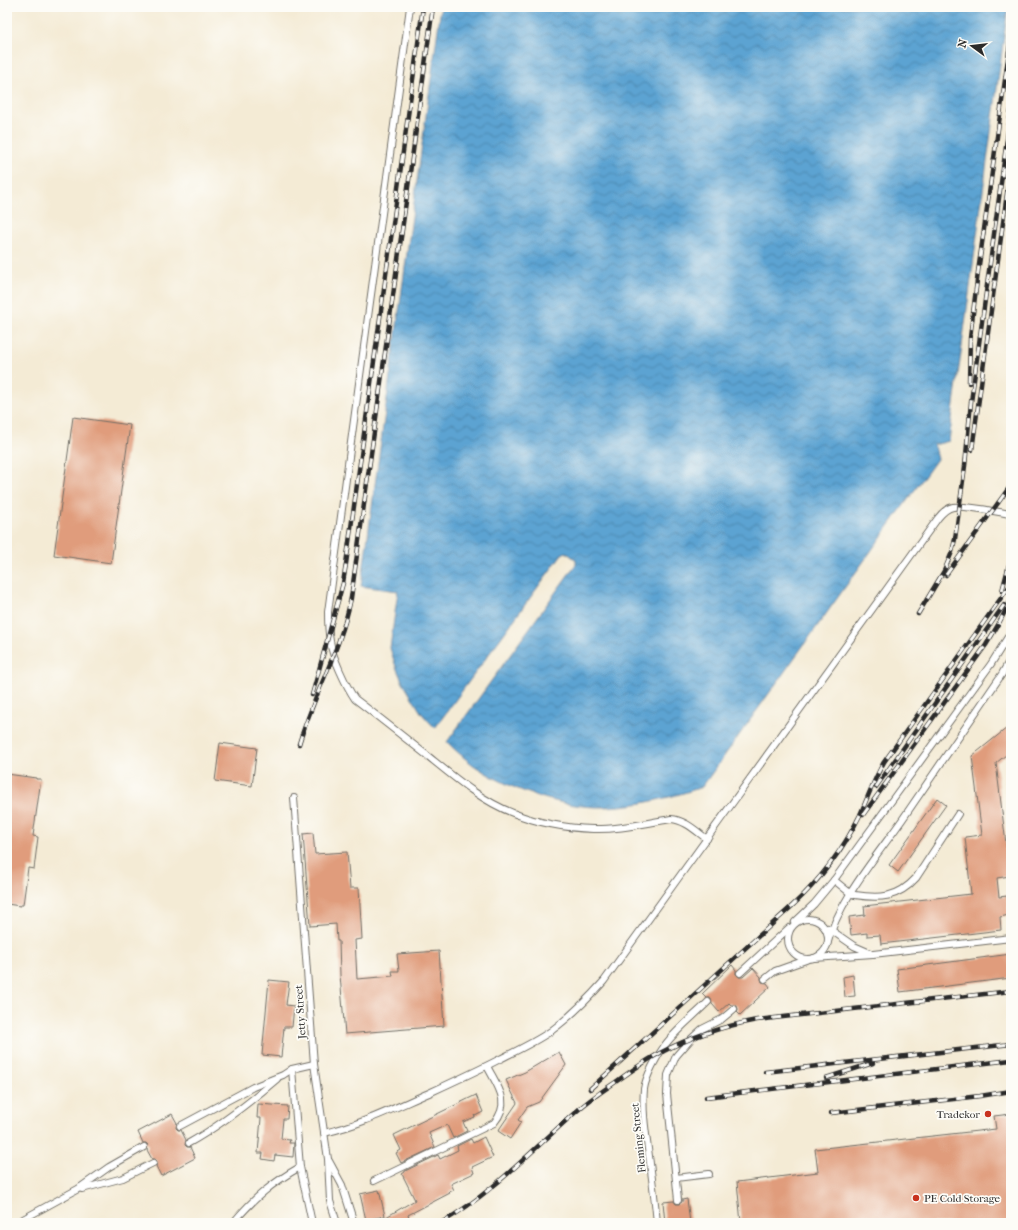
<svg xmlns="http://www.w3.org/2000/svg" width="1018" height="1230" viewBox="0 0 1018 1230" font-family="'IM FELL French Canon',serif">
<defs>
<pattern id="water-waves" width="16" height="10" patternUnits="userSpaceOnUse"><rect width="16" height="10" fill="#5ca3d2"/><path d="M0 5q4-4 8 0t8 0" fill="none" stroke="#4c85ab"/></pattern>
</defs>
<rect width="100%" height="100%" fill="#fdfcf7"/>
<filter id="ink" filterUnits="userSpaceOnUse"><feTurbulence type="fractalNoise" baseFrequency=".025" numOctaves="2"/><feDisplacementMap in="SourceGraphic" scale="8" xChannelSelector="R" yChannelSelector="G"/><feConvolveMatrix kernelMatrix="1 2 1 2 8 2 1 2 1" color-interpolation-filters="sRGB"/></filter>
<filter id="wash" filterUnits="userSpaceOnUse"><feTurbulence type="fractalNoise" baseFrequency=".012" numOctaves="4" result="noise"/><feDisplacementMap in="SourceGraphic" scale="16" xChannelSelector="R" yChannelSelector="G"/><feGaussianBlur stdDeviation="0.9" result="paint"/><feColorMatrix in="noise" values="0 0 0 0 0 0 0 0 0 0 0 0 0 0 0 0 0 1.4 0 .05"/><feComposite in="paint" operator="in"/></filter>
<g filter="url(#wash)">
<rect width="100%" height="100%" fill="#f4ebd5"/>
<path fill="url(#water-waves)" stroke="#44677e" d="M 441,7 L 1008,7 L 949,441 L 934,445 L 937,459 L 702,787 C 670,798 637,806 604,807 C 561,808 507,789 472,764 C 463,757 455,750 447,742 L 576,564 L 576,560 L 566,552 L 562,554 L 435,728 L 422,714 L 403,683 L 396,667 L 390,648 L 398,591 L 361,586 Z"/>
<g id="blocks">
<g fill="#e09c7c">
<path d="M 73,417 L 130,425 L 111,563 L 54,555 Z"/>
<path d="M 1007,728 L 1011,733 L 1011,751 L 996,763 L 1010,876 L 997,878 L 999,897 L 1007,896 L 1009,915 L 1000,917 L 1001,930 L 881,944 L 880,935 L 867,936 L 867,933 L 851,935 L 849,917 L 865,915 L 864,906 L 971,894 L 965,837 L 982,835 L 972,756 Z"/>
<path d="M 220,743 L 257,748 L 252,786 L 215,781 Z"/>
<path d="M 7,774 L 36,778 L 36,779 L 41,779 L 33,836 L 38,837 L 34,869 L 28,868 L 23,905 L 20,905 L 20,906 L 7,904 Z"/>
<path d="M 937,798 L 946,805 L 898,872 L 889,865 Z"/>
<path d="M 313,833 L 315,854 L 347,852 L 350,888 L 359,888 L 362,939 L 355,940 L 357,979 L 393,976 L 392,971 L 399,971 L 397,954 L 439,951 L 444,1026 L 345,1034 L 340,975 L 339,941 L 337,941 L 336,924 L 310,926 L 303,834 Z"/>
<path d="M 1011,954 L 1011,978 L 900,992 L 897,969 Z"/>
<path d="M 732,965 L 736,970 L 736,974 L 739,977 L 743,977 L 753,968 L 761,977 L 761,979 L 762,982 L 767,983 L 770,987 L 740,1015 L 737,1012 L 738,1009 L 737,1006 L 734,1005 L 731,1005 L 729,1003 L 719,1012 L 712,1004 L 711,999 L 709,998 L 706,998 L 702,994 Z"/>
<path d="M 853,975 L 855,996 L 845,997 L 843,977 Z"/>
<path d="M 269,980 L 289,982 L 286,1005 L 294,1006 L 292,1027 L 284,1027 L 281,1057 L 262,1055 Z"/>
<path d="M 559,1052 L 566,1065 L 539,1102 L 527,1107 L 518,1120 L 521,1122 L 510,1139 L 498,1131 L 517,1103 L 506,1080 L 525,1072 Z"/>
<path d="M 476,1095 L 483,1112 L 475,1116 L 474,1115 L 475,1117 L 463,1122 L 467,1131 L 453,1138 L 447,1125 L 429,1133 L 435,1147 L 401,1163 L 396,1153 L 401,1150 L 394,1135 Z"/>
<path d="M 258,1104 L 288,1106 L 287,1119 L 283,1119 L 281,1139 L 290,1140 L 289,1143 L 294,1143 L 293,1157 L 275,1155 L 274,1161 L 262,1159 L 263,1153 L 258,1153 L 261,1118 L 257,1118 Z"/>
<path d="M 172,1114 L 177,1123 L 176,1128 L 178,1130 L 181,1130 L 186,1140 L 185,1145 L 187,1147 L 190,1147 L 195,1158 L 161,1176 L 156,1166 L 157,1164 L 157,1161 L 155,1159 L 152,1159 L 147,1150 L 148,1145 L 146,1143 L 143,1143 L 138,1132 Z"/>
<path d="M 1011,1114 L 1011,1223 L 741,1223 L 737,1182 L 818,1172 L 815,1149 L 996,1129 L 994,1116 Z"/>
<path d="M 484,1137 L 493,1157 L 472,1167 L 474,1173 L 451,1184 L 454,1190 L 449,1192 L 450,1193 L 408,1215 L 409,1218 L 401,1223 L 376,1223 L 415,1200 L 402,1174 L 405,1172 L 405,1171 L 438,1155 L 440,1159 L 458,1150 L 457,1146 L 471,1139 L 473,1143 Z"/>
<path d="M 379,1190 L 385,1216 L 366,1220 L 360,1194 Z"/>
<path d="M 687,1199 L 690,1223 L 665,1223 L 663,1202 L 674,1201 L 676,1204 L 679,1204 L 682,1202 L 682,1200 Z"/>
</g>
</g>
</g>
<g filter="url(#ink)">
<use href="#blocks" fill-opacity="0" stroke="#716e66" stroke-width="1"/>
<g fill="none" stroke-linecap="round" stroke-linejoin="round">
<defs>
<g id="lane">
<path d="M 410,7 L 328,612 C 328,622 328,631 330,641 C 332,656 346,686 355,699 C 380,718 405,738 429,757 C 455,778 482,801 513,813 C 538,823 565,828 593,829 C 619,830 645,823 671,819 C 685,820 696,831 707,839"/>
<path d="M 294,798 L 314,1064 L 328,1159 L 330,1201 L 337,1223"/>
<path d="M 834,880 L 850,893 L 855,895 C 880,899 898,898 916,878 L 958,814"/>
<circle cx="808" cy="939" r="20"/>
<path d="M 795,922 L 814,904 L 834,880 L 991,664 L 1011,632"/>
<path d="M 828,928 L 854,946 L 870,953"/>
<path d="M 827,945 C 838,901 876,857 902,820 C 935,772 968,723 1002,674 L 1011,658"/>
<path d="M 814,958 L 873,954 L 1011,938"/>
<path d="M 740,973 L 789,928"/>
<path d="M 765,979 L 775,971 L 806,960"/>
<path d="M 292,1069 L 300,1167 L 312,1223"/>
<path d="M 180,1126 L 253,1087 L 283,1075 L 292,1069 L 314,1064"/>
<path d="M 324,1133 C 361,1125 394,1108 429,1093 C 453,1082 477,1071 500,1059 C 518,1050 535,1042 551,1031 C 570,1017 588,999 604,981 L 938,518 C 942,513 947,508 953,507 C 966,505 997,512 1011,514"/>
<path d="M 189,1143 C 221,1125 249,1103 277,1079"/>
<path d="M 329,1161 L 342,1185 L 354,1223"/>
<path d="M 676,1178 L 709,1174"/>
<path d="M 374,1181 L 494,1123 C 512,1102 497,1086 487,1066"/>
<path d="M 82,1189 L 123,1178 L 153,1163"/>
<path d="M 678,1200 L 667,1094 L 668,1075 L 676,1056 L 691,1039 L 702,1029 L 722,1019 L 734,1009"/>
<path d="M 16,1223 L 78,1189 L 109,1167 L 144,1147"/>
<path d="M 233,1223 C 254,1198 272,1183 300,1167"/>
<path d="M 657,1223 C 655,1201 652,1178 649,1156 C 646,1134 642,1112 644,1089 C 646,1076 657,1056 665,1045 C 677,1029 694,1016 708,1002"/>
</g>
</defs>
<use href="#lane" stroke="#716e66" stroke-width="8"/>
<use href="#lane" stroke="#fff" stroke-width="6"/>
<defs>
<g id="rail">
<path d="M 969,383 L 970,338 L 978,272 L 1011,37"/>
<path d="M 972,450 L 1011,164"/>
<path d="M 946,575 L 1011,485"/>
<path d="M 1002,591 L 1011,557"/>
<path d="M 918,614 L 944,571 L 952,552 L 955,539 L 965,466 L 971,402 L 1011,110"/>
<path d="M 312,695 L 343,583 L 346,564 L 423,7"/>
<path d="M 299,744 C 314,694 341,649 351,598 L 433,7"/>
<path d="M 876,787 L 1004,605"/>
<path d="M 863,815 L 986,645 L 998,625 L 1011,600"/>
<path d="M 765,1072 L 1011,1044"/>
<path d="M 826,1078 L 873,1063"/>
<path d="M 590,1089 L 792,906 C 819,881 844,848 860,815 C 868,797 874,779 884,762 L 1011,584"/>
<path d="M 706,1097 L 1011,1060"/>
<path d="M 831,1113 L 980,1096 L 1011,1091"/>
<path d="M 441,1223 C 493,1193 533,1149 578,1110 C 590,1099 604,1090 617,1081 C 631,1071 645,1061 660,1053 C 690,1037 724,1026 757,1020 L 1011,991"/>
</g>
</defs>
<use href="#rail" stroke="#2b2b2b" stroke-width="4.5"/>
<use href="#rail" stroke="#fdfcf7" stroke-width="3" stroke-dasharray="9" stroke-linecap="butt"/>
</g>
</g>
<g fill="#c8321e" stroke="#fdfcf7" stroke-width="1.5">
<circle cx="988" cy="1114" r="4"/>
<circle cx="916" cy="1198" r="4"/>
</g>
<g text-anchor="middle" stroke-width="3.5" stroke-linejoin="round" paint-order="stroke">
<g font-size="11" fill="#2b2b2b" stroke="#fdfcf7">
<text transform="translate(300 1012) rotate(-94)" y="4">Jetty Street</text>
<text transform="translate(638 1138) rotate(-96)" y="4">Fleming Street</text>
</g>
<g font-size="11" fill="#2b2b2b" stroke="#fdfcf7" text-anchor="end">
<text x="980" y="1118">Tradekor</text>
<text x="924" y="1202" text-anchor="start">PE Cold Storage</text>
</g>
</g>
<rect width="1018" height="1230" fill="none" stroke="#fdfcf7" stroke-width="24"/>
<g transform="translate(972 46) rotate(285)" stroke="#fdfcf7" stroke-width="3" paint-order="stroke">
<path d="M0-3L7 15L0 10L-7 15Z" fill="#2b2b2b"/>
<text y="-6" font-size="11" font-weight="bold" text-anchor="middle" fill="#2b2b2b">N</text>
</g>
</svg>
